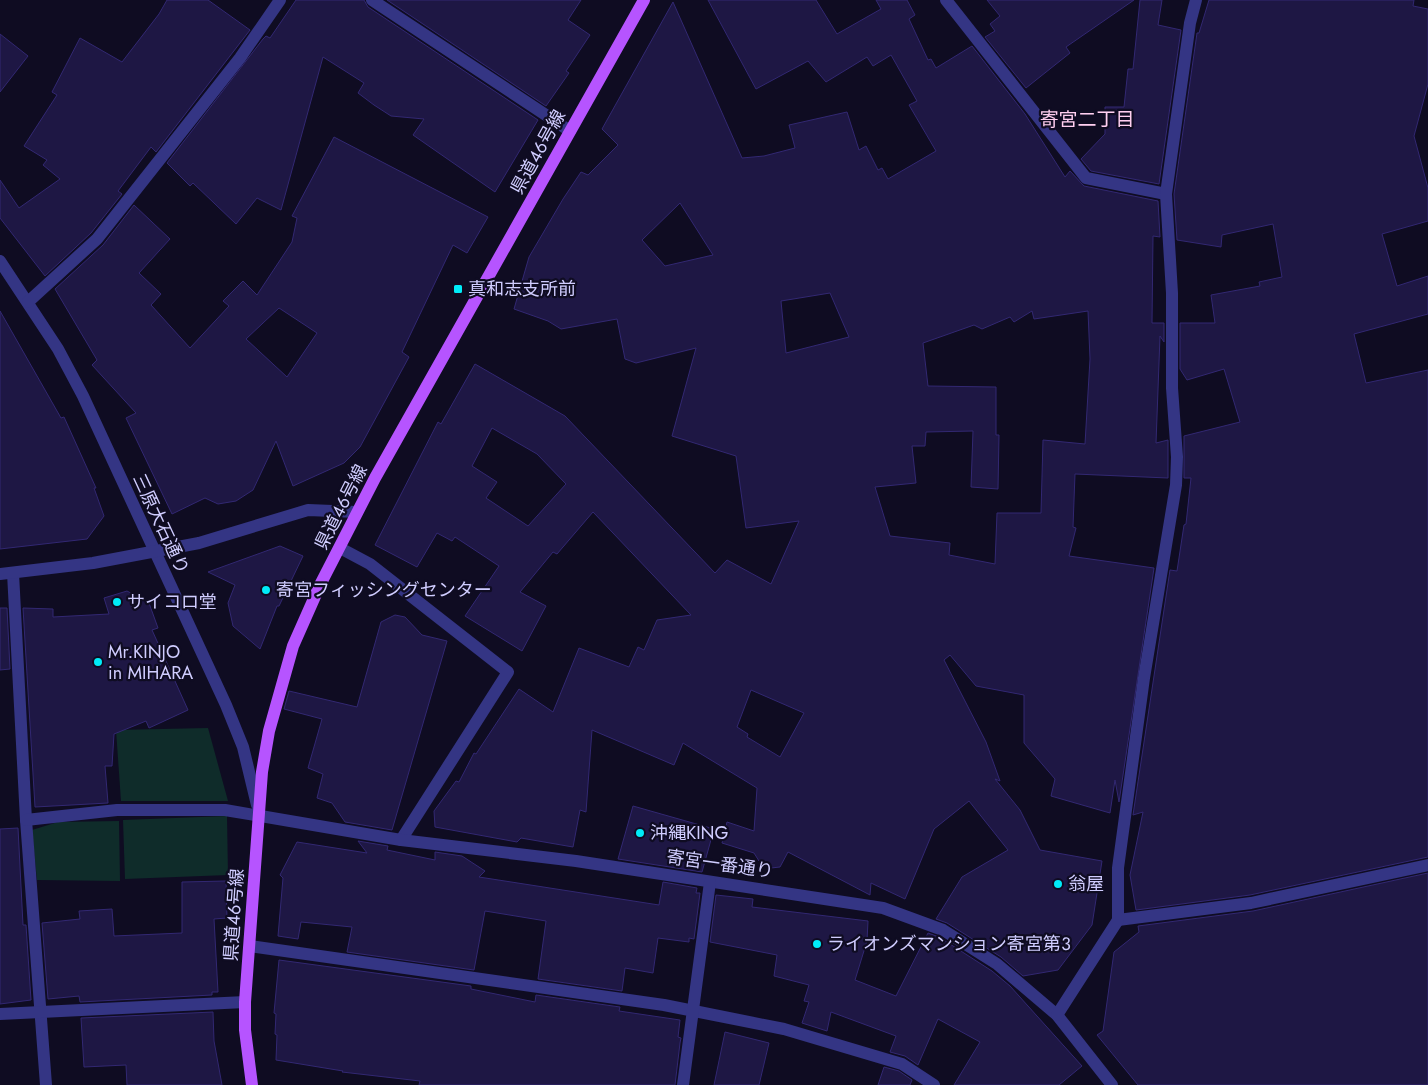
<svg xmlns="http://www.w3.org/2000/svg" width="1428" height="1085" viewBox="0 0 1428 1085" font-family="Jost,'Noto Sans JP',sans-serif">
<rect width="100%" height="100%" fill="#0f0c22"/>
<g fill="#0f2c2a">
<path d="M 208,728 L 228,801 L 121,801 L 116,730 Z"/>
<path d="M 227,816 L 228,875 L 125,879 L 123,820 Z"/>
<path d="M 119,821 L 120,881 L 37,880 L 32,830 L 58,822 Z"/>
</g>
<g fill="#1e1744" stroke="#322872" fill-rule="evenodd">
<path d="M 167,0 L 208,0 L 250,30 L 156,152 L 151,147 L 118,191 L 122,194 L 91,233 L 45,276 L 0,218 L 0,180 L 19,208 L 60,179 L 43,165 L 47,160 L 24,146 L 57,95 L 52,92 L 80,38 L 122,62 L 159,14 Z"/>
<path d="M 296,0 L 364,0 L 368,7 L 538,120 L 495,192 L 413,135 L 424,119 L 391,116 L 374,105 L 358,93 L 364,83 L 323,57 L 281,210 L 257,198 L 236,224 L 193,183 L 190,186 L 167,163 L 263,39 L 266,36 L 270,38 Z"/>
<path d="M 387,0 L 581,0 L 568,20 L 590,35 L 566,71 L 569,73 L 546,106 Z"/>
<path d="M 708,0 L 816,0 L 837,34 L 881,9 L 876,0 L 907,0 L 915,15 L 909,19 L 928,60 L 931,59 L 936,68 L 972,46 L 1025,114 L 1065,177 L 1070,171 L 1084,186 L 1158,201 L 1160,237 L 1153,236 L 1152,323 L 1164,323 L 1164,342 L 1160,336 L 1156,443 L 1168,440 L 1168,478 L 1075,474 L 1073,527 L 1076,528 L 1069,556 L 1154,568 L 1119,802 L 1115,780 L 1110,813 L 1051,796 L 1055,779 L 1024,743 L 1024,695 L 976,686 L 950,655 L 944,660 L 986,742 L 1000,781 L 995,779 L 1020,810 L 1040,850 L 1102,861 L 1092,925 L 1058,970 L 1023,976 L 1001,957 L 947,923 L 936,919 L 962,877 L 1008,850 L 969,801 L 934,829 L 905,899 L 871,883 L 870,895 L 788,852 L 780,867 L 771,868 L 759,861 L 754,853 L 722,843 L 727,822 L 754,831 L 757,788 L 683,743 L 674,765 L 592,730 L 586,812 L 580,810 L 573,847 L 521,838 L 517,842 L 435,827 L 434,811 L 456,781 L 459,782 L 474,753 L 476,754 L 519,689 L 553,712 L 579,648 L 629,667 L 638,647 L 644,650 L 657,620 L 691,615 L 593,512 L 557,554 L 553,552 L 520,592 L 546,606 L 522,651 L 465,616 L 499,566 L 455,537 L 452,541 L 437,533 L 417,567 L 375,545 L 438,422 L 441,424 L 475,364 L 565,416 L 715,573 L 727,560 L 771,584 L 799,521 L 746,528 L 736,456 L 672,436 L 696,348 L 636,363 L 625,359 L 617,319 L 561,329 L 548,321 L 514,309 L 529,257 L 563,199 L 581,172 L 588,175 L 618,145 L 602,129 L 673,2 L 742,158 L 764,156 L 795,148 L 789,125 L 847,112 L 859,150 L 866,146 L 878,170 L 882,168 L 888,179 L 936,151 L 909,105 L 917,101 L 891,55 L 873,66 L 867,57 L 826,82 L 808,61 L 756,89 ZM 680,203 L 713,255 L 665,266 L 642,240 ZM 830,293 L 849,337 L 786,353 L 781,301 ZM 1032,311 L 1034,319 L 1088,311 L 1090,359 L 1085,444 L 1043,440 L 1041,513 L 997,513 L 995,564 L 949,555 L 950,543 L 890,536 L 875,487 L 916,483 L 912,446 L 925,446 L 926,432 L 973,431 L 971,487 L 998,489 L 999,435 L 996,435 L 996,387 L 928,386 L 923,343 L 974,325 L 982,329 L 1010,317 L 1014,322 ZM 492,428 L 537,454 L 566,484 L 528,526 L 486,498 L 497,482 L 472,466 ZM 751,690 L 804,713 L 780,757 L 747,737 L 748,734 L 737,727 Z"/>
<path d="M 987,0 L 1134,0 L 1066,47 L 1070,53 L 1026,88 L 985,37 L 995,31 L 990,24 L 1000,16 Z"/>
<path d="M 1140,0 L 1162,0 L 1158,25 L 1181,30 L 1159,184 L 1091,171 L 1081,159 L 1105,134 L 1105,107 L 1124,107 L 1128,69 L 1133,69 Z"/>
<path d="M 1209,0 L 1414,0 L 1413,6 L 1428,9 L 1428,84 L 1414,136 L 1428,188 L 1428,221 L 1382,234 L 1397,286 L 1428,276 L 1428,314 L 1354,334 L 1366,383 L 1428,370 L 1428,857 L 1250,895 L 1136,910 L 1130,875 L 1143,812 L 1133,815 L 1170,570 L 1177,571 L 1184,525 L 1186,524 L 1191,478 L 1184,478 L 1184,436 L 1240,422 L 1224,369 L 1187,380 L 1180,369 L 1180,323 L 1215,323 L 1211,295 L 1260,286 L 1259,282 L 1282,277 L 1273,224 L 1222,235 L 1221,247 L 1177,240 L 1174,194 L 1197,33 L 1199,33 Z"/>
<path d="M 0,34 L 28,56 L 0,92 Z"/>
<path d="M 334,137 L 488,217 L 467,253 L 453,245 L 402,352 L 409,357 L 360,447 L 344,463 L 293,486 L 276,441 L 253,490 L 236,501 L 218,504 L 205,498 L 172,514 L 126,418 L 136,413 L 92,365 L 97,360 L 55,289 L 103,245 L 134,205 L 170,239 L 139,273 L 161,294 L 151,305 L 190,348 L 229,306 L 223,301 L 243,281 L 257,295 L 292,242 L 297,218 L 292,216 ZM 279,308 L 317,333 L 287,377 L 246,339 Z"/>
<path d="M 0,311 L 61,418 L 64,417 L 96,488 L 94,488 L 104,516 L 87,539 L 0,549 Z"/>
<path d="M 280,546 L 303,556 L 279,606 L 277,606 L 260,649 L 233,626 L 228,603 L 235,585 L 208,572 Z"/>
<path d="M 127,591 L 149,603 L 158,628 L 152,630 L 188,710 L 149,728 L 146,721 L 114,734 L 112,766 L 105,766 L 108,803 L 35,807 L 23,608 L 53,609 L 53,617 L 109,614 L 104,598 Z"/>
<path d="M 0,608 L 7,608 L 10,669 L 0,670 Z"/>
<path d="M 395,615 L 405,617 L 422,635 L 447,641 L 392,830 L 345,822 L 332,803 L 317,798 L 323,774 L 308,768 L 322,719 L 284,709 L 289,691 L 357,707 L 381,622 Z"/>
<path d="M 633,806 L 714,829 L 702,872 L 618,859 Z"/>
<path d="M 18,828 L 23,925 L 26,925 L 31,1000 L 0,1004 L 0,829 Z"/>
<path d="M 358,841 L 388,846 L 387,850 L 435,860 L 435,852 L 462,856 L 485,871 L 479,877 L 659,905 L 663,882 L 697,888 L 696,893 L 700,893 L 694,939 L 689,938 L 689,942 L 658,938 L 653,973 L 625,968 L 622,991 L 538,979 L 546,921 L 485,911 L 474,970 L 347,952 L 352,927 L 301,922 L 298,939 L 278,936 L 283,878 L 280,875 L 297,842 L 367,853 Z"/>
<path d="M 1428,873 L 1428,1085 L 1138,1085 L 1097,1035 L 1103,1031 L 1114,952 L 1139,932 L 1138,926 L 1253,911 Z"/>
<path d="M 226,881 L 227,918 L 214,919 L 218,992 L 212,992 L 212,995 L 80,1002 L 79,996 L 48,999 L 42,923 L 80,919 L 79,911 L 112,909 L 114,936 L 182,933 L 182,882 Z"/>
<path d="M 716,895 L 753,899 L 752,907 L 868,921 L 867,941 L 855,980 L 896,996 L 928,933 L 939,937 L 992,971 L 1010,986 L 1082,1066 L 1059,1085 L 954,1085 L 980,1042 L 938,1019 L 918,1065 L 905,1056 L 890,1052 L 896,1036 L 831,1012 L 827,1031 L 802,1023 L 809,1002 L 804,1001 L 809,985 L 774,976 L 777,955 L 710,942 Z"/>
<path d="M 279,960 L 471,986 L 471,989 L 535,1002 L 536,995 L 620,1007 L 619,1011 L 680,1020 L 678,1037 L 681,1038 L 680,1043 L 675,1085 L 419,1085 L 420,1081 L 342,1072 L 343,1071 L 276,1060 L 277,1035 L 275,1034 L 276,1014 L 274,1013 Z"/>
<path d="M 213,1012 L 214,1041 L 222,1085 L 127,1085 L 126,1065 L 84,1067 L 81,1018 Z"/>
<path d="M 725,1032 L 769,1043 L 759,1085 L 714,1085 Z"/>
<path d="M 884,1067 L 899,1071 L 912,1080 L 910,1085 L 878,1085 Z"/>
</g>
<g fill="none" stroke-linecap="round" stroke-linejoin="round">
<g stroke="#343584" stroke-width="12">
<path d="M 372,0 L 570,131"/>
<path d="M 946,0 L 1086,178 L 1166,194"/>
<path d="M 0,261 L 58,349 L 83,396 L 226,705 L 243,747 L 257,805"/>
<path d="M 28,302 L 97,239 L 240,58 L 280,0"/>
<path d="M 340,548 L 370,564 L 508,672 L 401,840"/>
<path d="M 13,573 L 26,820 L 46,1085"/>
<path d="M 0,574 L 93,563 L 199,543 L 308,510 L 357,512"/>
<path d="M 26,820 L 117,810 L 225,810 L 401,840 L 576,861 L 883,908 L 943,930 L 997,964 L 1057,1015 L 1112,1085"/>
<path d="M 1118,920 L 1251,903 L 1428,865"/>
<path d="M 250,946 L 664,1005 L 784,1029 L 902,1064 L 934,1085"/>
<path d="M 0,1014 L 245,1002"/>
<path d="M 1057,1015 L 1118,920 L 1118,868 L 1144,678 L 1176,485 L 1177,457 L 1172,388 L 1172,293 L 1166,194 L 1190,23 L 1196,0"/>
<path d="M 683,1085 L 710,882"/>
</g>
<path stroke="#b654ff" stroke-width="12" d="M 252,1085 L 245,1030 L 245,1002 L 262,772 L 269,731 L 293,646 L 320,585 L 375,478 L 644,0"/>
</g>
<g fill="#00ecf8" stroke="#0f0c22" stroke-width="2">
<rect x="453" y="284" width="10" height="10" rx="2.5"/>
<circle cx="266" cy="590" r="5"/>
<circle cx="117" cy="602" r="5"/>
<circle cx="98" cy="662" r="5"/>
<circle cx="640" cy="833" r="5"/>
<circle cx="1058" cy="884" r="5"/>
<circle cx="817" cy="944" r="5"/>
</g>
<g text-anchor="middle" stroke-width="4.5" stroke-linejoin="round" paint-order="stroke">
<g font-size="18" fill="#d0cdff" stroke="#0f0c22">
<text transform="translate(538 152) rotate(-61)" y="6">県道46号線</text>
<text transform="translate(341 507) rotate(-63)" y="6">県道46号線</text>
<text transform="translate(161 524) rotate(65)" y="6">三原大石通り</text>
<text transform="translate(720 864) rotate(8)" y="6">寄宮一番通り</text>
<text transform="translate(234 915) rotate(-86)" y="6">県道46号線</text>
</g>
<g font-size="18" fill="#d0cdff" stroke="#0f0c22" text-anchor="start">
<text x="468" y="295">真和志支所前</text>
<text x="276" y="596">寄宮フィッシングセンター</text>
<text x="127" y="608">サイコロ堂</text>
<text x="108" y="658">Mr.KINJO<tspan x="108" dy="21">in MIHARA</tspan></text>
<text x="650" y="839">沖縄KING</text>
<text x="1068" y="890">翁屋</text>
<text x="827" y="950">ライオンズマンション寄宮第３</text>
</g>
<g font-size="19" fill="#ffcff0" stroke="#0f0c22">
<text x="1087" y="126">寄宮二丁目</text>
</g>
</g>
</svg>
